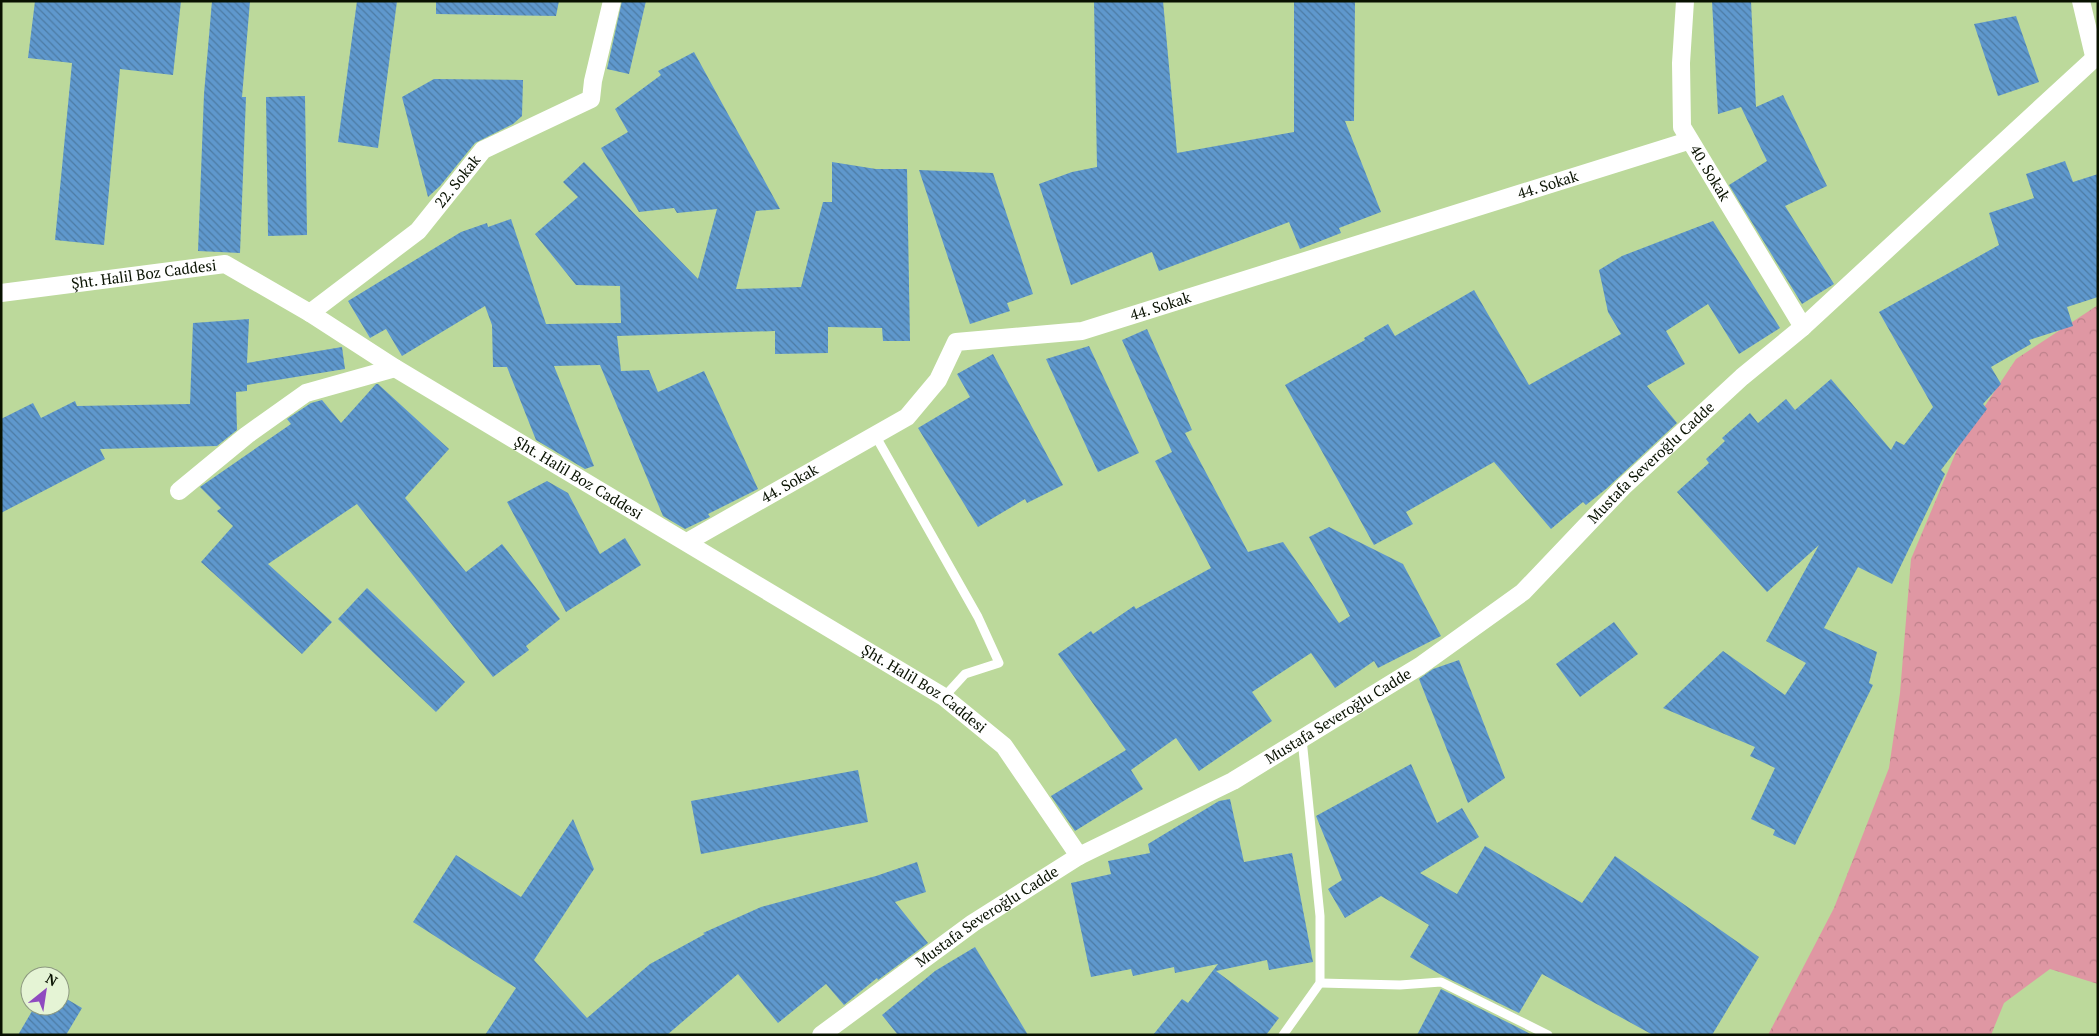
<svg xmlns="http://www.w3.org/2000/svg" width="2099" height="1036" viewBox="0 0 2099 1036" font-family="'PT Serif',serif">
<defs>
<pattern id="forest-crowns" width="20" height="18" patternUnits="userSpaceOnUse" patternTransform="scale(1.25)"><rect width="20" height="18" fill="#df97a3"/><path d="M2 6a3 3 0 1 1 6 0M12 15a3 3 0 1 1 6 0" fill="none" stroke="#be818b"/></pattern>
<pattern id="building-back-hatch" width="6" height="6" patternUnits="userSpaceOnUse" patternTransform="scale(1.25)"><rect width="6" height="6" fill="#5f98cd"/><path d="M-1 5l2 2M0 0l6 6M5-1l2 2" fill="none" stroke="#4c7ba4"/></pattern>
</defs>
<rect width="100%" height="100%" fill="#bcd99b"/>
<path fill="url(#forest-crowns)" d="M 2098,305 L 2098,984 L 2050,969 L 2004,1003 L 1991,1035 L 1768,1035 L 1834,908 L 1889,768 L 1900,693 L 1911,559 L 1959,445 L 2016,359 Z"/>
<g fill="url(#building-back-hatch)">
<path d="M 35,1 L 181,1 L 173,75 L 120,69 L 104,245 L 55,240 L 72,63 L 28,58 Z"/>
<path d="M 212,1 L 250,1 L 242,97 L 246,97 L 240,253 L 198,251 L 204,94 Z"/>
<path d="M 357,1 L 397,1 L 378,148 L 338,142 Z"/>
<path d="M 436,1 L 559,1 L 556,16 L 436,14 Z"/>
<path d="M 622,1 L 646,1 L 629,74 L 607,69 Z"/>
<path d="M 1094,1 L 1163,1 L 1177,153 L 1294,132 L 1294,1 L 1355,1 L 1354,121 L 1345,121 L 1381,212 L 1339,228 L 1341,233 L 1300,249 L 1289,222 L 1159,271 L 1152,252 L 1071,285 L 1039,184 L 1072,172 L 1097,167 Z"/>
<path d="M 1712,1 L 1751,1 L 1756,107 L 1783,95 L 1827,186 L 1785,206 L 1834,284 L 1802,304 L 1729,185 L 1767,161 L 1741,107 L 1718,114 Z"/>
<path d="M 2016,16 L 2039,82 L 1998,96 L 1974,24 Z"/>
<path d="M 694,52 L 780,209 L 756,211 L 736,289 L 801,287 L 823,202 L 832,202 L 832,162 L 876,169 L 907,169 L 910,341 L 883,341 L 882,328 L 828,327 L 828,353 L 775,354 L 775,331 L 617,336 L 621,371 L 649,370 L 658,392 L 704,371 L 758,489 L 708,514 L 710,517 L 685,529 L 663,516 L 600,365 L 554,366 L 594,466 L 585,469 L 536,440 L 507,367 L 493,367 L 492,325 L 485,306 L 402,356 L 386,329 L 370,338 L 348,301 L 461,232 L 487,223 L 488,227 L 511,219 L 546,324 L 621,323 L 620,286 L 576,285 L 535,234 L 578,197 L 563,182 L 584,162 L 698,279 L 717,209 L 677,213 L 674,208 L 639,212 L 601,148 L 628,132 L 615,109 L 661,75 L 658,71 Z"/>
<path d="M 434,79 L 523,80 L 522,116 L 513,124 L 475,143 L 440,186 L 428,197 L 402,97 Z"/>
<path d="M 305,96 L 307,235 L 268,236 L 266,97 Z"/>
<path d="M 2065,161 L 2073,182 L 2098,174 L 2098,297 L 2067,307 L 2073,326 L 2029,340 L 2031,344 L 1991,367 L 2001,384 L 1983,404 L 1987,409 L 1941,470 L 1945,474 L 1892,584 L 1858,567 L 1824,628 L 1877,652 L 1869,683 L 1873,685 L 1795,845 L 1773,835 L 1775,830 L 1751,819 L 1775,768 L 1750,756 L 1755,747 L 1663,708 L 1723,651 L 1785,695 L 1806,663 L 1766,641 L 1819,545 L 1767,592 L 1677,492 L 1709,463 L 1706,459 L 1725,441 L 1722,438 L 1750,413 L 1758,423 L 1786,399 L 1795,410 L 1831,379 L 1891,450 L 1896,441 L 1904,445 L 1933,407 L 1879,312 L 1999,245 L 1989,213 L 2034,198 L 2026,174 Z"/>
<path d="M 919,170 L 993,173 L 1033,294 L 1007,303 L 1010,311 L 970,324 Z"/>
<path d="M 1713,221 L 1780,328 L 1739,354 L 1708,304 L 1666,331 L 1685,364 L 1647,386 L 1677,423 L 1606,489 L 1586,505 L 1583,502 L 1551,529 L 1494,462 L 1406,512 L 1413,524 L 1374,545 L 1285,385 L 1365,340 L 1364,338 L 1388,324 L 1395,336 L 1474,290 L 1529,385 L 1621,334 L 1608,312 L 1599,270 L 1622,256 Z"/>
<path d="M 249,319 L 247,363 L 342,347 L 345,369 L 247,385 L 247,391 L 236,392 L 237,430 L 217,446 L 100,449 L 105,459 L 1,513 L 1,419 L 33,403 L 41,418 L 75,401 L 77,406 L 190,404 L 193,323 Z"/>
<path d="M 1147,329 L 1192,430 L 1185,433 L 1248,552 L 1283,542 L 1339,623 L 1350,616 L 1309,537 L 1329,527 L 1403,564 L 1441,636 L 1378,668 L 1374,661 L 1335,688 L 1311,653 L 1252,692 L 1272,721 L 1199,771 L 1176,738 L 1131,770 L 1143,789 L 1075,831 L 1051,796 L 1126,750 L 1058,654 L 1091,631 L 1093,634 L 1134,606 L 1136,609 L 1211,568 L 1155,461 L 1172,452 L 1122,340 Z"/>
<path d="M 1089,346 L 1139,453 L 1098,472 L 1046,359 Z"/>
<path d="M 993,354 L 1063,485 L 1027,503 L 1025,499 L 978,527 L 918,428 L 970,397 L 957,374 Z"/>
<path d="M 376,384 L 378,384 L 449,449 L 405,498 L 466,572 L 502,544 L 560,619 L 526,646 L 529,650 L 493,677 L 357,504 L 268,564 L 332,622 L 302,654 L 201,562 L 233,526 L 217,511 L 221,508 L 200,487 L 291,424 L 287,419 L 311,403 L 322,400 L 341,423 Z"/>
<path d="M 547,481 L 568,493 L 600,554 L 625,538 L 641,565 L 566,612 L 507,502 Z"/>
<path d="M 367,588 L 465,682 L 436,712 L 338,619 Z"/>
<path d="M 1614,622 L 1638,654 L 1580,697 L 1556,664 Z"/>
<path d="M 1459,660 L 1505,778 L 1468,803 L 1419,679 L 1433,669 Z"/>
<path d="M 1411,764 L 1437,823 L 1462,808 L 1479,837 L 1420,873 L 1457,894 L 1485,846 L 1582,903 L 1615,856 L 1759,957 L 1712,1035 L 1653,1035 L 1542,974 L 1519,1013 L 1443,976 L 1410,957 L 1429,925 L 1381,896 L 1345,918 L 1328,889 L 1342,880 L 1316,816 Z"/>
<path d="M 858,770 L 868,822 L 701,854 L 691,801 Z"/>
<path d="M 1230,799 L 1244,862 L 1292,853 L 1313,962 L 1269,970 L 1267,960 L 1216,971 L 1279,1018 L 1266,1035 L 1153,1035 L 1182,999 L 1188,1003 L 1218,964 L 1175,973 L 1174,967 L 1133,976 L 1131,969 L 1091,977 L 1071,883 L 1111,874 L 1108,861 L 1150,853 L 1148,844 L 1219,801 Z"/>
<path d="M 573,819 L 594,869 L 534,960 L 587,1018 L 650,964 L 705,934 L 703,933 L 761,907 L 876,876 L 917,862 L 926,892 L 895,902 L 928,943 L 878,980 L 877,978 L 844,1005 L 826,984 L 778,1023 L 738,974 L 667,1035 L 485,1035 L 516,988 L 413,922 L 456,855 L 521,897 Z"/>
<path d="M 975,947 L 1028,1035 L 898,1035 L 882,1015 L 935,971 Z"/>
<path d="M 1441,989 L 1517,1027 L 1532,1035 L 1417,1035 Z"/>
<path d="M 60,995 L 82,1008 L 66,1035 L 18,1035 L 35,1006 L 60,1006 Z"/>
</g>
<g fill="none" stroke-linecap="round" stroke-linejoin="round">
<g stroke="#fff" stroke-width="9">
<path d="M 875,435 L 978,617 L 999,663 L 965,674 L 944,697"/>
<path d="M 1320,983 L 1400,985 L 1441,982 L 1548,1035"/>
<path d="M 1283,1035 L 1320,983 L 1320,916 L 1302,739"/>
</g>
<g stroke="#fff" stroke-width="18">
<path id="s1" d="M 1685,1 L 1681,63 L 1682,127 L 1803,327"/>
<path d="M 2081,1 L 2094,56"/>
<path id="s2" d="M 1,293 L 225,264 L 310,313 L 395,368 L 944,697 L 1004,746 L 1079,856"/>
<path id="s3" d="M 310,313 L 418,231 L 483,150 L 591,99 L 593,81 L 612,1"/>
<path d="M 179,491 L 247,435 L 306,393 L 395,368"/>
<path id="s4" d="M 687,542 L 907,417 L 938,380 L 956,342 L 1082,331 L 1688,141"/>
<path id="s5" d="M 821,1035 L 973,923 L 1079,856 L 1233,781 L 1420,666 L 1523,592 L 1623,487 L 1742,377 L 1803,327 L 2098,55"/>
</g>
</g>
<g text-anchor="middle" stroke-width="4.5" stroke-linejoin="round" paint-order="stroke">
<g font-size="15" fill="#081100" stroke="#e5f4d5">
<text dy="5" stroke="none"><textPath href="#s1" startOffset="180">40. Sokak</textPath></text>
<text dy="5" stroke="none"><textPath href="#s3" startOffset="199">22. Sokak</textPath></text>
<text dy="5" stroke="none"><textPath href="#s4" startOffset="958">44. Sokak</textPath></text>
<text dy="5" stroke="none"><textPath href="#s2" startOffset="144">Şht. Halil Boz Caddesi</textPath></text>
<text dy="5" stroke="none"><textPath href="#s4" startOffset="552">44. Sokak</textPath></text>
<text dy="5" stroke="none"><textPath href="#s5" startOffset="1014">Mustafa Severoğlu Cadde</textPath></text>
<text dy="5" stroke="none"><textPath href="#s2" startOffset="639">Şht. Halil Boz Caddesi</textPath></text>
<text dy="5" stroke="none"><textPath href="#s4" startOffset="118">44. Sokak</textPath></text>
<text dy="5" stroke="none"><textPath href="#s2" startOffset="1044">Şht. Halil Boz Caddesi</textPath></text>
<text dy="5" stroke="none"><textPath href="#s5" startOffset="609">Mustafa Severoğlu Cadde</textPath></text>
<text dy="5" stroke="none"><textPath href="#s5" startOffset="204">Mustafa Severoğlu Cadde</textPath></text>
</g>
</g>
<rect width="2099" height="1036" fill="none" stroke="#081100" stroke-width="5"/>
<g transform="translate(45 991) rotate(30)"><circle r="24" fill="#e5f4d5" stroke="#8d9980"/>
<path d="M0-4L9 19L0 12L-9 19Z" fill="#8f4bc0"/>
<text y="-8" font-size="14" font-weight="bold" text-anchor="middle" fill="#081100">N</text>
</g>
</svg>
